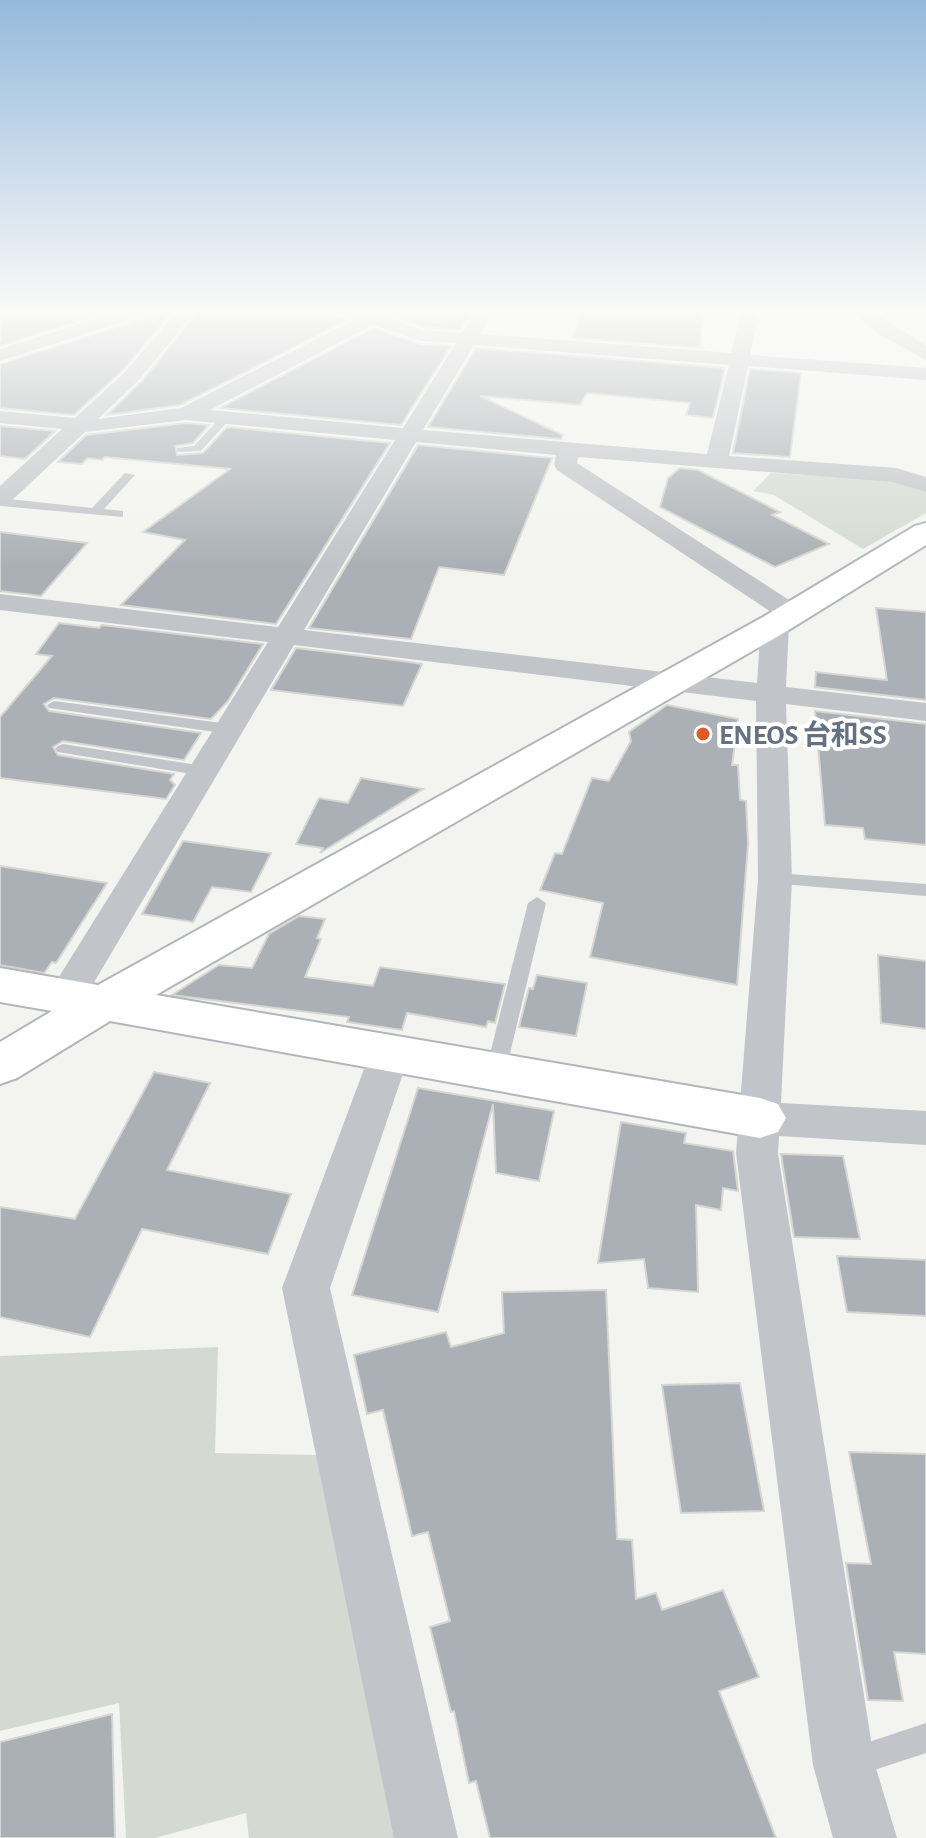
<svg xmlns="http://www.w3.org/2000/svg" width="926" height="1838" viewBox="0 0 926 1838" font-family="'Alegreya Sans','Noto Sans JP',sans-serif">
<rect width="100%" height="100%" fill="#f3f4ef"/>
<g fill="#d4dad1">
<path d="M 771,473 L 896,480 L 926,491 L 926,513 L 863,549 L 774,495 L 753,491 Z"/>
<path d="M 218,1347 L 215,1453 L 318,1455 L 397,1838 L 249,1838 L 246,1813 L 155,1838 L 126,1838 L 119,1703 L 0,1731 L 0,1356 Z"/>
</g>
<g fill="#aab0b5" stroke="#d5d5d2" stroke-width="2">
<path d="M 0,309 L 17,313 L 26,309 L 119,309 L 0,346 Z"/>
<path d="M 158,309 L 175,309 L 124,369 L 74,415 L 0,408 L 0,364 L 153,316 Z"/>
<path d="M 200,309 L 333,309 L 338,316 L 348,320 L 180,405 L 107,415 L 142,381 Z"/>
<path d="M 371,309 L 474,309 L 460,330 L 424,327 Z"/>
<path d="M 581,309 L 703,309 L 700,347 L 703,348 L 572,338 Z"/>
<path d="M 373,328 L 420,344 L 451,346 L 401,425 L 220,408 Z"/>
<path d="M 476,348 L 725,368 L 713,418 L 686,415 L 690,403 L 587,393 L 580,405 L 480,396 L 563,435 L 561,439 L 428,427 Z"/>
<path d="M 750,369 L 801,373 L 790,457 L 733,453 Z"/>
<path d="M 186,423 L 209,425 L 193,443 L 175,446 L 177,455 L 203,453 L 227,427 L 390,443 L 276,624 L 121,605 L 185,540 L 143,532 L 230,469 L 105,457 L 102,460 L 88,458 L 82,464 L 58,462 L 86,435 Z"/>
<path d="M 0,426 L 55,431 L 25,459 L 0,456 Z"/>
<path d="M 418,445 L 552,458 L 504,575 L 439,567 L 411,639 L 309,628 Z"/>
<path d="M 680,468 L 698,470 L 780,512 L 772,515 L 829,544 L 775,567 L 660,507 L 668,478 Z"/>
<path d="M 0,532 L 87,543 L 41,596 L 0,591 Z"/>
<path d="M 876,608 L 926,612 L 926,700 L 815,687 L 816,672 L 887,680 Z"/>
<path d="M 59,623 L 99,628 L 102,625 L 263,644 L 228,701 L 211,719 L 54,698 L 44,704 L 49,711 L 201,733 L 184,760 L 63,741 L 53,747 L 58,755 L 174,774 L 170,780 L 175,785 L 166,799 L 0,778 L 0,717 L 52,656 L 36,654 Z"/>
<path d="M 296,648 L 402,661 L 422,664 L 403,706 L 271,690 Z"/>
<path d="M 667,705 L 738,719 L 732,765 L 738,765 L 740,800 L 746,801 L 748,844 L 737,985 L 590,957 L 603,903 L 540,890 L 555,853 L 562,854 L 592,778 L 609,781 L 631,741 L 629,732 Z"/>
<path d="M 815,711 L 926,724 L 926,845 L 865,839 L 863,828 L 825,825 Z"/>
<path d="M 361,778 L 423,789 L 320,853 L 323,848 L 296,844 L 319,798 L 348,803 Z"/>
<path d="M 183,841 L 271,853 L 251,892 L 212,887 L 193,922 L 142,914 Z"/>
<path d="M 0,866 L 107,883 L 56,963 L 52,962 L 44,973 L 0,965 Z"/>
<path d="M 299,916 L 325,919 L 317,938 L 321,939 L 305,977 L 373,986 L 380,967 L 505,984 L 495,1023 L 488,1021 L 486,1027 L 407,1013 L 402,1030 L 347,1022 L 349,1017 L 172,995 L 219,965 L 252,968 L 269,934 Z"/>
<path d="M 878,955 L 926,961 L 926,1029 L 881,1023 Z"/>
<path d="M 537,975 L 587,983 L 576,1036 L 519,1027 L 529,988 L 533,989 Z"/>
<path d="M 154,1072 L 210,1083 L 167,1170 L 291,1194 L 268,1254 L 142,1229 L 90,1337 L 0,1317 L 0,1207 L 75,1219 Z"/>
<path d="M 418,1088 L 554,1111 L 539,1181 L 496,1173 L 493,1104 L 438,1312 L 352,1295 Z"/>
<path d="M 621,1122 L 686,1133 L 684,1143 L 733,1151 L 738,1191 L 723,1188 L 721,1210 L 696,1205 L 698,1292 L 648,1288 L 644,1259 L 598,1263 Z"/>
<path d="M 781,1154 L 843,1156 L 860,1239 L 794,1237 Z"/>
<path d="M 837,1256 L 926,1260 L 926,1316 L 847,1312 Z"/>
<path d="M 606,1290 L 617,1539 L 632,1540 L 636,1599 L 656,1593 L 662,1610 L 723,1590 L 759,1677 L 719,1691 L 776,1838 L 490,1838 L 476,1781 L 469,1783 L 454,1711 L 451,1712 L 430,1627 L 450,1621 L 428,1532 L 412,1536 L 383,1410 L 367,1414 L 354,1355 L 446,1332 L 451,1347 L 504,1333 L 502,1292 Z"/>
<path d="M 740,1383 L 764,1511 L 681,1513 L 662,1385 Z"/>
<path d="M 849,1452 L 926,1454 L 926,1654 L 894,1652 L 903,1701 L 868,1700 L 846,1563 L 871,1564 Z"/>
<path d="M 112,1714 L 115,1838 L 0,1838 L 0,1742 Z"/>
</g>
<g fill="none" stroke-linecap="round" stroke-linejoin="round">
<defs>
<path id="secondary" d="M 926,523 L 926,545 L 787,631 L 156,995 L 760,1098 L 778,1104 L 786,1118 L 778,1132 L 760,1138 L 110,1021 L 17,1078 L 0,1084 L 0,1042 L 52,1011 L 0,1002 L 0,968 L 98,985 L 763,617 L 915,526 Z"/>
</defs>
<use href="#secondary" stroke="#b1b6ba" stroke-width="4"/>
<g fill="#c1c4c8" fill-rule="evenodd">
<path d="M 220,418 L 229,420 L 201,451 L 177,452 L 177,448 L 194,446 Z"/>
<path d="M 125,473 L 135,475 L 104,509 L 123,511 L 123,517 L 0,506 L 0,498 L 92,508 Z"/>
<path d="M 54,701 L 229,724 L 237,729 L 229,734 L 49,708 L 47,705 Z"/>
<path d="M 63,744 L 204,766 L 212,771 L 204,776 L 58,752 L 55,749 L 58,746 Z"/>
<path d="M 775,873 L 926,884 L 926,896 L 769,883 L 766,879 Z"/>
<path d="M 537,897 L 546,903 L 506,1070 L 503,1075 L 496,1078 L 489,1075 L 486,1070 L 528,903 Z"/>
<path d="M 926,1723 L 926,1753 L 853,1777 L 842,1773 L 838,1762 L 842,1751 Z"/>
</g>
<g fill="#c1c4c8" fill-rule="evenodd">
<path d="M 128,309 L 155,309 L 152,313 L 0,361 L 0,349 Z"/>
<path d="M 179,309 L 197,309 L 140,379 L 98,419 L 181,408 L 356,319 L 339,313 L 336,309 L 362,309 L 423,330 L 462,333 L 477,309 L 495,309 L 480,334 L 731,353 L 742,309 L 760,309 L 750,355 L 926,368 L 926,380 L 748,366 L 729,456 L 896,468 L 926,477 L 926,492 L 893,482 L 578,457 L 577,463 L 800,607 L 803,613 L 800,619 L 786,620 L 789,624 L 786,687 L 926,703 L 926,721 L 786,704 L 792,879 L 781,1103 L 926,1111 L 926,1145 L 779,1136 L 778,1153 L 875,1765 L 897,1838 L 833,1838 L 813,1765 L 736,1153 L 758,879 L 756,701 L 294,645 L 80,1006 L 66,1010 L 52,1006 L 47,996 L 268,642 L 0,610 L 0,594 L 278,627 L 395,440 L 186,420 L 85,432 L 8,504 L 0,506 L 0,486 L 62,429 L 0,423 L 0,411 L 75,418 L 126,371 ZM 373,325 L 421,341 L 456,343 L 403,428 L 210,410 ZM 474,345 L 729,365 L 707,454 L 423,430 ZM 416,442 L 556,455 L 554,465 L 557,470 L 777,616 L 765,618 L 761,624 L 757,683 L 304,630 Z"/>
<path d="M 849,309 L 869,309 L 926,346 L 926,360 L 877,333 Z"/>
<path d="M 390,1038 L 404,1042 L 410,1053 L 330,1288 L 458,1838 L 394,1838 L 282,1288 L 370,1053 L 376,1042 Z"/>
</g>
<use href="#secondary" fill="#fff" fill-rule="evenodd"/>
</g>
<linearGradient id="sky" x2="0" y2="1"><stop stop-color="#95badc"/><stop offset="0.55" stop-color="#fafaf8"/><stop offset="1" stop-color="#fafaf8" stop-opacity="0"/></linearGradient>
<rect width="926" height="566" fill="url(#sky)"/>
<circle fill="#df5a24" stroke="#fff" stroke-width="3" cx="703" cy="734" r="8"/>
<g text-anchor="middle" stroke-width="8" stroke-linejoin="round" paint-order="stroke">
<g font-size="28" font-weight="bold" fill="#637180" stroke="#fff" text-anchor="start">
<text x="719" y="744">ENEOS 台和SS</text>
</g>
</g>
</svg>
